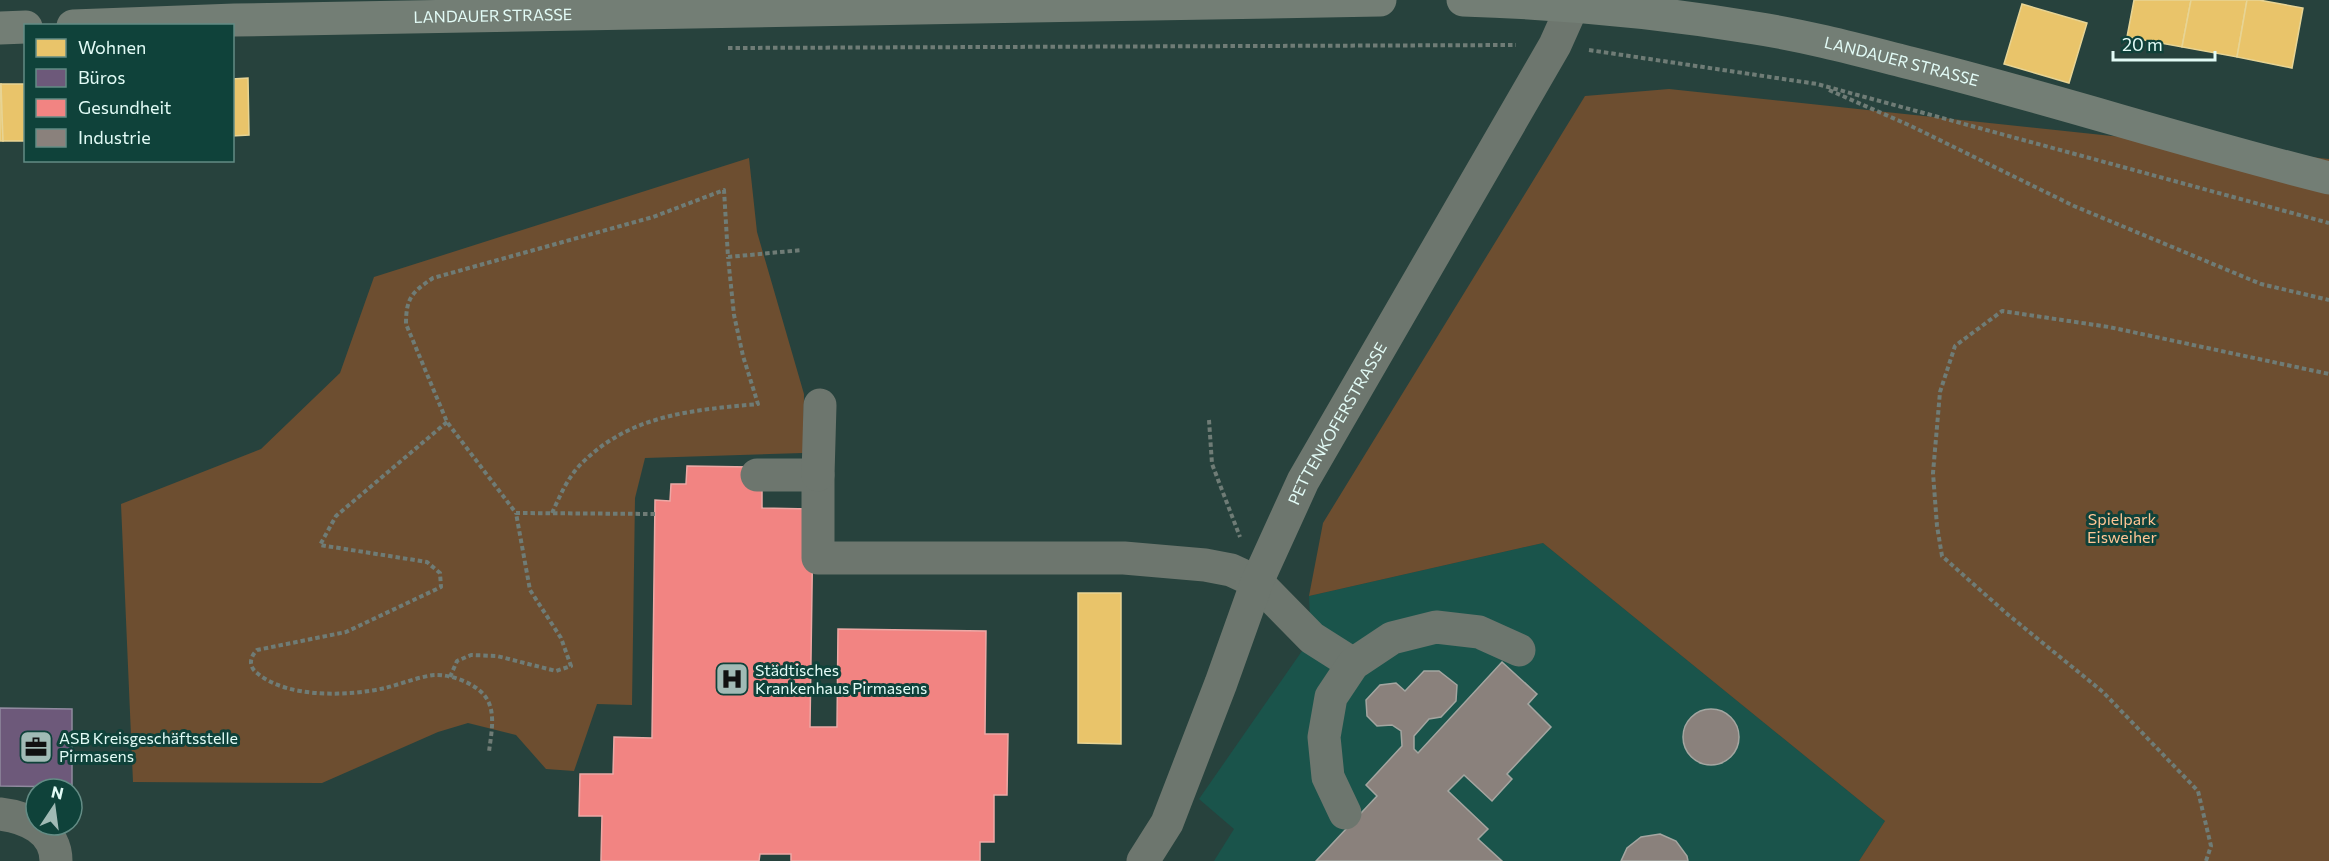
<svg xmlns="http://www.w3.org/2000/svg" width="2329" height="861" viewBox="0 0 2329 861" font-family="Commissioner,sans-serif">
<rect width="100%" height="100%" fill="#27423d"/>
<path fill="#1a544b" d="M 1543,543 L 1885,821 L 1859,861 L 1214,861 L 1234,829 L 1199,799 L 1311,638 L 1309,596 Z"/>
<g fill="#6d4e30">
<path d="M 1669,89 L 2329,159 L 2329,861 L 1859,861 L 1885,821 L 1543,543 L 1309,596 L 1323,523 L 1585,96 Z"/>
<path d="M 749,158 L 757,232 L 804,394 L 803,453 L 645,458 L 635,498 L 632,705 L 597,704 L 574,771 L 546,769 L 516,735 L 468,723 L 438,732 L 322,783 L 133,782 L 121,504 L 261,449 L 340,373 L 374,277 Z"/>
</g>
<g fill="#e9c46a" stroke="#e7d494" stroke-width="1.5">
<path d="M 2134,0 L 2191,0 L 2182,47 L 2127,37 Z"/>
<path d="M 2191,0 L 2247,0 L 2237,57 L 2182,47 Z"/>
<path d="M 2247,0 L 2259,0 L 2303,8 L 2292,68 L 2237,57 Z"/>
<path d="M 2022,4 L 2087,23 L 2069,83 L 2004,64 Z"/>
<path d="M 248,78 L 249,135 L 232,136 L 232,79 Z"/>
<path d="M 0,84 L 1,84 L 3,141 L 0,141 Z"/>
<path d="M 1,84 L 26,84 L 26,141 L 3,141 Z"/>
<path d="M 1078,593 L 1121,593 L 1121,744 L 1078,743 Z"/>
</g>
<path fill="#6d597a" stroke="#908a9f" stroke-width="1.5" d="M 0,708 L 72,709 L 72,787 L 0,786 Z"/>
<path fill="#f28482" stroke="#eda8a5" stroke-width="1.5" d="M 687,466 L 751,467 L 762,487 L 762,508 L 810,509 L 813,521 L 810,727 L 837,727 L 838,629 L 986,631 L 985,734 L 1008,734 L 1007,795 L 994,795 L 994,842 L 980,842 L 980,861 L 791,861 L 791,854 L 760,854 L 759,861 L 601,861 L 602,816 L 579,816 L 580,774 L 613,774 L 614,737 L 652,738 L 655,500 L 670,501 L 671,484 L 686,484 Z"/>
<g fill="#8a817c" stroke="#a4a6a1" stroke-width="1.5">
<path d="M 1502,662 L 1537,694 L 1528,704 L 1551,727 L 1507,774 L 1512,779 L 1492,801 L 1464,775 L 1448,791 L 1488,829 L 1478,839 L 1502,861 L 1316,861 L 1377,796 L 1366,785 L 1402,746 L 1401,731 L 1392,725 L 1377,726 L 1367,716 L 1366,700 L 1380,685 L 1396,683 L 1405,691 L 1424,671 L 1439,671 L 1457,685 L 1456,701 L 1441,717 L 1429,719 L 1414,736 L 1414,749 L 1418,753 Z"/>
<circle cx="1711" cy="737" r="28"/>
<path d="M 1660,834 L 1676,841 L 1687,856 L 1688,861 L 1621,861 L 1627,848 L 1641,837 Z"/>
</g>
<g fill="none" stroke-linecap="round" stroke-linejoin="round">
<g stroke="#6f7c76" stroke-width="4" stroke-dasharray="4.5 3" stroke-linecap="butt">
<path d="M 728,48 L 1516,45"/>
<path d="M 1589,50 L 1817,84 L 2329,223"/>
<path d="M 1829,90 L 1911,126 L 2074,206 L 2261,284 L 2329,300"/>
<path d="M 1209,420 L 1212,464 L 1240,537"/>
<path d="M 447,422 L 336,516 L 320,545 L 427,562 L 440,573 L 441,587 L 346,632 L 257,650 C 250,657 248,666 257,673 C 288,699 349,696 385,688 C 401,684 418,677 434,675 C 450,674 474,683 484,695 C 497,710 491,734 489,752"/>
<path d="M 552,513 C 560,496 568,476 583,462 C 632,414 694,410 758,404 L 743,356 L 734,315 L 728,257"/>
<path d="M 655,514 L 516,513 L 447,422 L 406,324 C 406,298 412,292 433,278 L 653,217 L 724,190 L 728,257 L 802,250"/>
<path d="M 450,677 L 457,661 L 471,655 L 497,656 L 556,671 L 571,666 L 561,638 L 530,590 L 516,513"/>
<path d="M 2206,861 L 2211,846 L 2198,791 L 2103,692 L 2006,613 L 1942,556 L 1937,526 L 1933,473 L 1940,392 L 1955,346 L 2002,311 L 2109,327 L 2329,374"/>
</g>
<g stroke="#6d766e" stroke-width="33">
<path d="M 757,475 L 818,475 L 818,558 L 1124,558 L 1205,565 L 1231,570 L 1257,582 L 1312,638 L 1353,664"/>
<path d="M 818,475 L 820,405"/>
<path d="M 1345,813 L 1328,777 L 1324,737 L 1331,697 L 1353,664 L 1392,638 L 1436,627 L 1479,632 L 1519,650"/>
<path d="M 0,814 C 26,817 56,830 56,861"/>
<path id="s1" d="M 1143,861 L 1167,823 L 1221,683 L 1257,582 L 1303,481 L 1555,45 L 1572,7 L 1577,0"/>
</g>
<g stroke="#737e75" stroke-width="33">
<path id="s2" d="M 1463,0 C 1560,3 1659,12 1755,28 C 1807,36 1859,50 1910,63 C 2051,98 2188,143 2329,178"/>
<path id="s3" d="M 73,26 L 235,20 L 1380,0"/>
<path d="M 0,28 L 26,27"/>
</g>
</g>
<defs>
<symbol id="hospital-square" viewBox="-11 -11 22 22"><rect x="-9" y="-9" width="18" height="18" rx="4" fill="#a1bab5" stroke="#0f423a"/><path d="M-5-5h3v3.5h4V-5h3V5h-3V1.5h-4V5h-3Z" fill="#111"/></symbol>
<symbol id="office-square" viewBox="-11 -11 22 22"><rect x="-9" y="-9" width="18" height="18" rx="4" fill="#a1bab5" stroke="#0f423a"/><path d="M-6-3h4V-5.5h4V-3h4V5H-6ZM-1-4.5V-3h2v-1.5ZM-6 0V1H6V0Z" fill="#111"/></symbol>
</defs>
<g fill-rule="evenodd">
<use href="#hospital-square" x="713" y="660" width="38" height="38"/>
<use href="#office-square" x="17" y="728" width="38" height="38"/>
</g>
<g text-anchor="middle" stroke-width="6" stroke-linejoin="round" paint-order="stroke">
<g font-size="16" fill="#e2fbf6" stroke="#0f423a">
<text dy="6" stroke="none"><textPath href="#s3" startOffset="420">LANDAUER STRASSE</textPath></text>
<text dy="6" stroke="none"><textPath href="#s2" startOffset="444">LANDAUER STRASSE</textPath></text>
<text dy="6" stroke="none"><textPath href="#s1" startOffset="480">PETTENKOFERSTRASSE</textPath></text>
</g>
<g font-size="16" fill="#ffc595" stroke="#0f423a">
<text x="2122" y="525">Spielpark<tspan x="2122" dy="18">Eisweiher</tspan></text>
</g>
<g font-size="16" fill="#e2fbf6" stroke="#0f423a" text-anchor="start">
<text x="755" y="676">Städtisches<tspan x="755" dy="18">Krankenhaus Pirmasens</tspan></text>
<text x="59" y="744">ASB Kreisgeschäftsstelle<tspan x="59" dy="18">Pirmasens</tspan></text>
</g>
</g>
<rect x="24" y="24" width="210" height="138" fill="#0f423a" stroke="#638c85" stroke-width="1.5"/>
<rect x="36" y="39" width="30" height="18" fill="#e9c46a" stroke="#638c85" stroke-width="1.5"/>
<text x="78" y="54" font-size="18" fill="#e2fbf6">Wohnen</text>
<rect x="36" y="69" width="30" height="18" fill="#6d597a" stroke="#638c85" stroke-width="1.5"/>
<text x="78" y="84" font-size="18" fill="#e2fbf6">Büros</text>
<rect x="36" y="99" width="30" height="18" fill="#f28482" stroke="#638c85" stroke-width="1.5"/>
<text x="78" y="114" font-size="18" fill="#e2fbf6">Gesundheit</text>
<rect x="36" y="129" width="30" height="18" fill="#8a817c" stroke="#638c85" stroke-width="1.5"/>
<text x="78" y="144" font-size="18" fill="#e2fbf6">Industrie</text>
<g transform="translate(54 807) rotate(13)"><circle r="28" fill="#0f423a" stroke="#638c85" stroke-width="1.5"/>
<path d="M0-4.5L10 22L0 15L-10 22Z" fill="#a1bab5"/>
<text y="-9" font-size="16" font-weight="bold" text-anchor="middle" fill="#e2fbf6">N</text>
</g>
<path d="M2113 51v9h102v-9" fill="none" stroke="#e2fbf6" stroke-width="3"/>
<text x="2122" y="51" font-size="18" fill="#e2fbf6" stroke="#0f423a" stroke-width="4.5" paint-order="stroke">20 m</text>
</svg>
